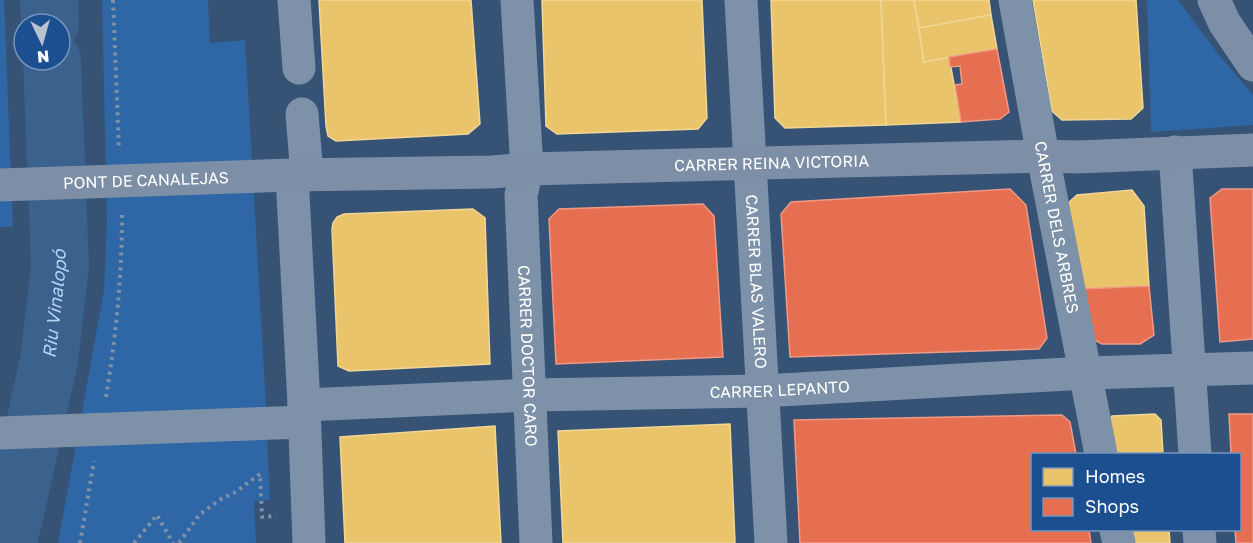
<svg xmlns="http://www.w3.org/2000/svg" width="1253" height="543" viewBox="0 0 1253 543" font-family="'Golos Text',sans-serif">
<rect width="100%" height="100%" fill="#365274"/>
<g fill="#2f66a5">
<path d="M 0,0 L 4,0 L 13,227 L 0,227 Z"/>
<path d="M 102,0 L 208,0 L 210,43 L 245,40 L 266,406 L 257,412 L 267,438 L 270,500 L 254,501 L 256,543 L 58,543 L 104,290 L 107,219 Z"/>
<path d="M 1147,0 L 1178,0 L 1216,51 L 1253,95 L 1253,125 L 1151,132 Z"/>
</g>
<g fill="#e9c46a" stroke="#f0d697" stroke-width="1.5">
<path d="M 319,0 L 471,0 L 480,124 L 468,134 L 336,141 L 328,136 L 326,126 Z"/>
<path d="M 542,0 L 702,0 L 707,118 L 698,129 L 557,134 L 546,126 Z"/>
<path d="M 771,0 L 881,0 L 886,125 L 785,128 L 775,118 Z"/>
<path d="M 881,0 L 914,0 L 924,62 L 949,57 L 961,122 L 886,125 Z"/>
<path d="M 914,0 L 989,0 L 991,15 L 919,28 Z"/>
<path d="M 1033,0 L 1136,0 L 1143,108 L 1131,119 L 1062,120 L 1052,111 Z"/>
<path d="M 991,15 L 997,49 L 924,62 L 919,28 Z"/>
<path d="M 1132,190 L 1144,206 L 1149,286 L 1080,289 L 1066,205 L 1077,195 Z"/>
<path d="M 473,209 L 485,218 L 490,364 L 349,371 L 338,366 L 332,229 L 333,223 L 337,217 L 344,214 Z"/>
<path d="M 1155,414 L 1161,420 L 1163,454 L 1113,454 L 1108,423 L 1112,416 Z"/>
<path d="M 730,424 L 735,543 L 563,543 L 558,431 Z"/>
<path d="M 495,426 L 501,543 L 345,543 L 340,437 Z"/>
<path d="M 1126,530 L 1169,530 L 1170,543 L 1129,543 Z"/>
</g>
<g fill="#e76f51" stroke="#ee9a85" stroke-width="1.5">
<path d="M 997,49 L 1009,112 L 1000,119 L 961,122 L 955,85 L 962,84 L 960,66 L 950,67 L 949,57 Z"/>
<path d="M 1010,189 L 1026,205 L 1047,338 L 1039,349 L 790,357 L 781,214 L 791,202 Z"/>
<path d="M 1222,189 L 1253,189 L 1253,339 L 1220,342 L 1210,198 Z"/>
<path d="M 703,204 L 714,216 L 723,357 L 556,364 L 549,219 L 559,209 Z"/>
<path d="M 1149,286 L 1154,335 L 1140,344 L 1102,344 L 1089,337 L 1080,289 Z"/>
<path d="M 1229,414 L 1253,414 L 1253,543 L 1236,543 L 1235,530 L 1240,530 L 1240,454 L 1231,454 Z"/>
<path d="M 1062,415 L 1070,422 L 1076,454 L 1032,454 L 1032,530 L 1089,530 L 1091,543 L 800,543 L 794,420 Z"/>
</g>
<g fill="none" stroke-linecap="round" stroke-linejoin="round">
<g stroke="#3b618d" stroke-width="58">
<path d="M 49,0 L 50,24"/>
<path id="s1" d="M 8,543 L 49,361 L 60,266 L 52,60"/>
</g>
<g stroke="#7d92a8" stroke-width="4" stroke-dasharray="3 4.5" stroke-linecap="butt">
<path d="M 113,0 L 119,150"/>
<path d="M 106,397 C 116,336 122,276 122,214"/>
<path d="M 80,543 L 94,461"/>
<path d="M 134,543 L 157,515 L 173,543"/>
<path d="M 179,543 L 200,514 L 221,499 L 234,493 L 260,474 L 262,517 L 276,516"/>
</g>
<g stroke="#7d92a8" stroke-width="33">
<path d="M 294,0 L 299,68"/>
<path id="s2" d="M 517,0 L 527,169 L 521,195 L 536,543"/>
<path id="s3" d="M 741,0 L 771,543"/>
<path id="s4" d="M 1015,0 L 1043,156 L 1101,454"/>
<path d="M 302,114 L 307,175"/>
<path d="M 1175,152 L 1195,454"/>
<path d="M 292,175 L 304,405 L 309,543"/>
<path id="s5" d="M 304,405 L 531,395 L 761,391 L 1086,373 L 1253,368"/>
<path d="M 0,433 L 304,422"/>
<path d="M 1116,530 L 1119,543"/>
<path d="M 1199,530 L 1200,543"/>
</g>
<g stroke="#7d8ea7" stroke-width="33">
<path d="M 1214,0 L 1224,22 L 1253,65"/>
<path id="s6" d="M 0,185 L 292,175 L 492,172 L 527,169 L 1043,156 L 1077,157 L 1253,150"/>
</g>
</g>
<g text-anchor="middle" stroke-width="6" stroke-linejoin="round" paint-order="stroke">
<g font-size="16" fill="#fff" stroke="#1b4f8f">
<text dy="6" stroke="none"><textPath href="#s6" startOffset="772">CARRER REINA VICTORIA</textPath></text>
<text dy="6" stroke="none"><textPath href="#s6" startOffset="146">PONT DE CANALEJAS</textPath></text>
<text dy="6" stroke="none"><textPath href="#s4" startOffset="231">CARRER DELS ARBRES</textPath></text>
<text dy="6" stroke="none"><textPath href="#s3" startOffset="282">CARRER BLAS VALERO</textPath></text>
<text dy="6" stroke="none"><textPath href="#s2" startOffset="357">CARRER DOCTOR CARO</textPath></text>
<text dy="6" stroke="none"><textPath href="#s5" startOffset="476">CARRER LEPANTO</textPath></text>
</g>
<g font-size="18" font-style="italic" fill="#b5d3f5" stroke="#1b4f8f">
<text dy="6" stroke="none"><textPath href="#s1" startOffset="244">Riu Vinalopó</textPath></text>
</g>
</g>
<rect x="1031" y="453" width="210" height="78" fill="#1b4f8f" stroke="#7695bc" stroke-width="1.5"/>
<rect x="1043" y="468" width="30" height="18" fill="#e9c46a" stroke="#7695bc" stroke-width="1.5"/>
<text x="1085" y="483" font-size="18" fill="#ffffff">Homes</text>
<rect x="1043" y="498" width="30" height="18" fill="#e76f51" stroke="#7695bc" stroke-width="1.5"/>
<text x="1085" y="513" font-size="18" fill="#ffffff">Shops</text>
<g transform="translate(42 42) rotate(175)"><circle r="28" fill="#1b4f8f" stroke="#7695bc" stroke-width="1.5"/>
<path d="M0-4.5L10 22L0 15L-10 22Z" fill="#b9c2ce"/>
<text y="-9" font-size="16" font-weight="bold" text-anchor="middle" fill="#ffffff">N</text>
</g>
</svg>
